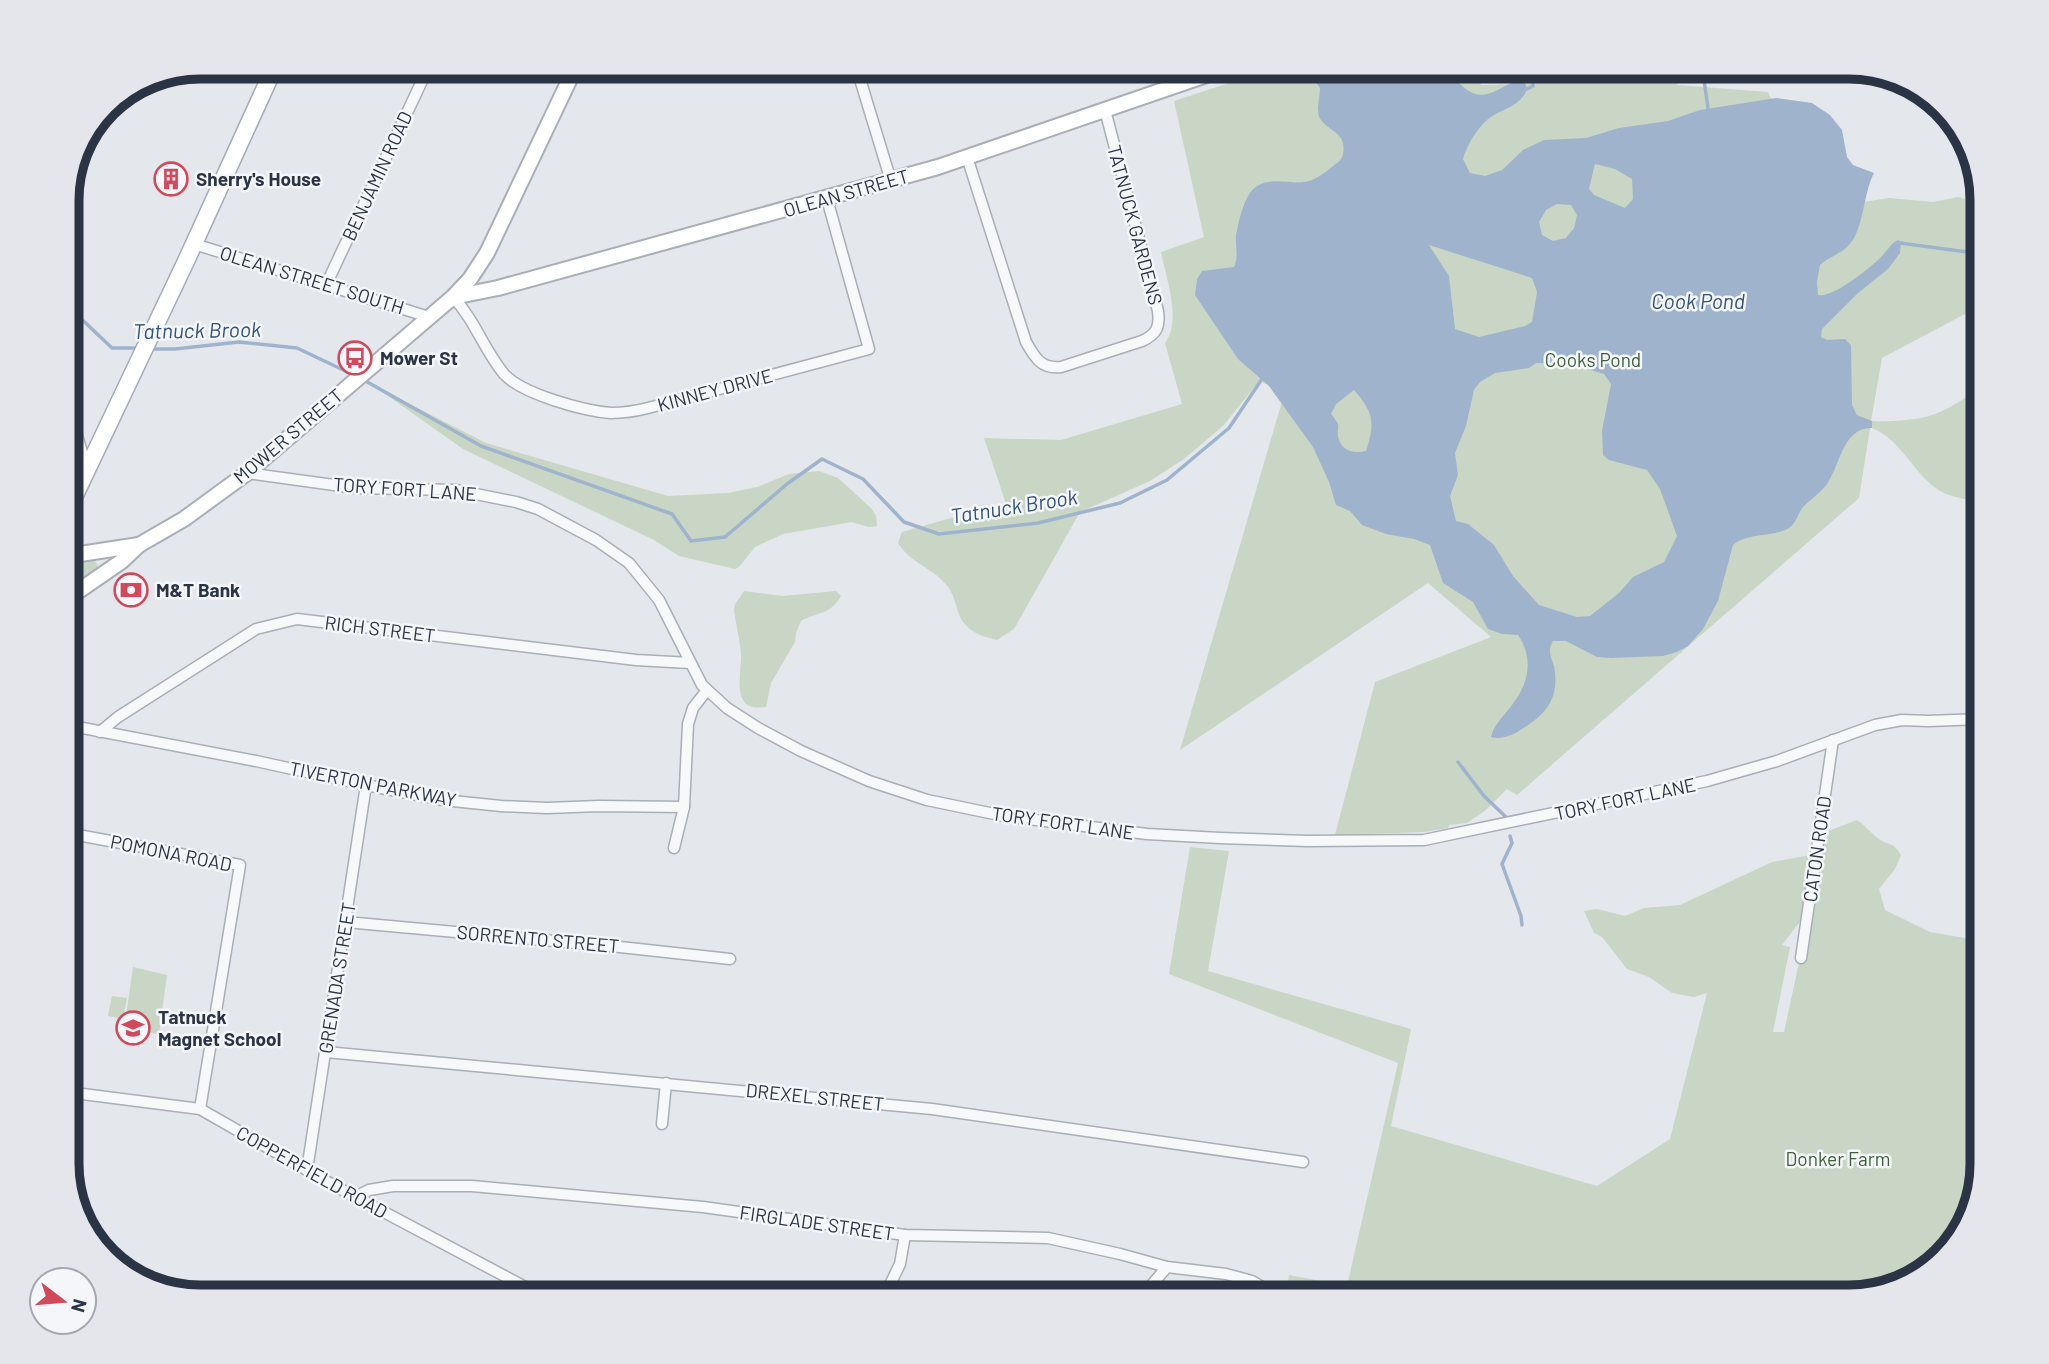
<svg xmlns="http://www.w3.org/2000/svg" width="2049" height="1364" viewBox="0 0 2049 1364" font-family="Barlow,sans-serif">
<rect width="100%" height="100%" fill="#e4e7ec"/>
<g fill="#c9d6c5" fill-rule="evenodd">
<path d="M 1278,67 L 1478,67 L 1481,85 L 1520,84 L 1523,67 L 1555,67 L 1555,83 L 1656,83 L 1657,67 L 1680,67 L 1677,85 L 1768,92 L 1796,152 L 1857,203 L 1889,198 L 1933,202 L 1958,197 L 1982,203 L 1982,305 L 1882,358 L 1871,421 C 1879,422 1886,421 1894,421 C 1936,419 1948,409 1982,387 L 1982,505 C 1970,498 1953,499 1940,491 C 1913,474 1902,440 1872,428 L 1871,422 L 1859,498 L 1517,795 L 1507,789 L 1486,810 L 1467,823 L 1449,825 L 1448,828 L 1424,832 L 1335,835 L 1375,682 L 1491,637 L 1428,583 L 1180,750 L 1283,398 L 1268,384 L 1265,384 L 1260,380 L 1223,426 L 1184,459 L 1150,481 L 1080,512 L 1014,629 L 997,640 C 984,637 971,633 963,622 C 957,615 956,597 948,587 C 935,569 910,563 898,543 L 902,532 L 1000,504 L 1006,504 L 984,438 L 1061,440 L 1182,404 L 1165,343 C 1182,320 1166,278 1161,252 L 1204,237 L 1174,101 Z"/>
<path d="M 371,384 L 486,443 L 668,496 L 728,493 L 757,487 L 789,474 L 819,471 L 838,478 L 871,508 L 876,516 L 877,526 L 868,527 L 852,522 L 783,534 L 755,547 L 739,567 L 735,569 L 679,556 L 654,540 L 463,449 Z"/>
<path d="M 94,559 L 99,568 L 67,591 L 67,566 Z"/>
<path d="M 744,591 L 782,596 L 836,591 L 841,596 C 829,616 819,611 801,621 L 796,633 L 795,642 L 771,683 L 766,707 C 729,713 742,674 741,654 C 740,640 736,625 734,610 L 735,604 Z"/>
<path d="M 1857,820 C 1865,825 1871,833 1879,839 C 1890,847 1892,840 1901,855 L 1895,869 L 1879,889 L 1885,910 L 1930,932 L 1970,939 L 1969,936 L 1982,935 L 1982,1165 L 1960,1238 L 1916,1280 L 1850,1297 L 1285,1297 L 1289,1275 L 1347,1286 L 1398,1063 L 1169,974 L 1190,847 L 1229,851 L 1208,971 L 1411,1029 L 1391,1126 L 1597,1186 L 1670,1139 L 1707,993 L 1694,997 L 1672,993 L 1649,977 L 1627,969 L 1602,937 L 1594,933 L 1584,911 L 1597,909 L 1625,916 L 1644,908 L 1680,905 L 1772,862 L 1810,855 L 1826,841 L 1828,831 ZM 1811,907 L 1784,1032 L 1773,1032 L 1790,947 L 1782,945 Z"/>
<path d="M 133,967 L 167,975 L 159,1034 L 124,1030 Z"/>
<path d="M 112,996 L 127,998 L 123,1019 L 108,1016 Z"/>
</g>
<path fill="#9fb4cc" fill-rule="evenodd" d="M 1311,67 L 1447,67 C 1450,75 1455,79 1461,85 C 1484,106 1495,88 1519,80 L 1525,83 L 1527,89 C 1520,108 1501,108 1487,120 C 1476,130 1467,145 1463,159 L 1470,173 L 1485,176 L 1502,170 L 1523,150 L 1544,140 L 1586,138 L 1619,128 L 1668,121 L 1700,110 L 1776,98 L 1812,103 L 1830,115 L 1842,130 L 1847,157 L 1853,165 L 1874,173 C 1863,193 1864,231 1848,246 C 1841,254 1828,257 1820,265 L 1817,282 L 1818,295 C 1833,298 1867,270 1879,259 C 1886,253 1890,244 1898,240 L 1901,242 L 1900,253 L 1888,269 L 1857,294 L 1822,329 L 1821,337 L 1827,340 L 1845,339 L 1851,345 L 1852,405 L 1857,415 L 1872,421 L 1872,428 C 1841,427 1840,470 1824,488 C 1817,496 1807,501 1801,510 C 1797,516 1796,523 1789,528 C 1772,538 1749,532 1733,545 L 1718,601 L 1703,629 L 1688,646 L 1677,652 L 1663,656 L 1611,658 L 1597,657 L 1566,641 L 1553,641 C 1547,651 1551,656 1554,666 C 1560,697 1547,714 1522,729 C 1513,735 1502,740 1491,737 C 1494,724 1504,716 1512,705 C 1529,683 1534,659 1518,635 L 1502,634 L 1488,629 L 1473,602 L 1443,583 L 1430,545 L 1414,539 L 1386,534 L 1362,525 L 1350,511 L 1336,505 L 1329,482 L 1313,447 L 1269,386 L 1238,359 L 1195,295 L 1197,279 L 1202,271 L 1234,267 C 1239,256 1235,246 1236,235 C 1239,221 1244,194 1257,186 C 1271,177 1290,184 1305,182 C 1315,180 1325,173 1333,166 C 1337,163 1342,160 1343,154 C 1347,133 1330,132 1321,120 C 1315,114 1320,97 1320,88 L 1314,80 ZM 1595,164 L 1615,169 L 1632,179 L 1633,199 L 1625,208 L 1594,195 L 1589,189 ZM 1557,204 L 1571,205 L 1577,215 L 1574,228 L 1566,238 L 1553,241 L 1542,235 L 1539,222 L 1546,210 ZM 1429,245 L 1532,278 L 1537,292 L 1532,322 L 1525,326 L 1479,337 L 1455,329 L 1449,276 ZM 1536,363 L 1570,364 L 1604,374 L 1611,384 L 1602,431 L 1603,455 L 1609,460 L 1647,470 L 1660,489 L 1677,536 L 1664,562 L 1633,577 L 1619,593 L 1590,616 L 1577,617 L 1539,605 L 1513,576 L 1494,545 L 1468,524 L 1456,521 L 1450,496 L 1458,475 L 1455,453 L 1466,426 L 1474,390 L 1480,382 L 1495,373 L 1529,368 ZM 1354,390 C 1374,413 1375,423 1366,451 C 1353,454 1341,451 1338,436 C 1337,432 1339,428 1338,424 C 1338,423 1332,415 1331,414 L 1336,404 Z"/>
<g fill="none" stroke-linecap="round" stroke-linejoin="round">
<g stroke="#9fb4cc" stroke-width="3.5">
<path d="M 1702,66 L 1708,108"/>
<path d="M 1527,89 L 1533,86 L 1533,77 L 1536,66"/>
<path d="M 67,190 L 76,200 L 74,312 L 112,348 L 139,348"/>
<path d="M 1900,243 L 1982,254"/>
<path d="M 150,349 L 175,349 L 239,342 L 297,348 L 356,376"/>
<path d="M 362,379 L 481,446 L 672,514 L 691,541 L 725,537 L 787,484 L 822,459 L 863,479 L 904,522 L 939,534 L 1038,523 L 1120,503 L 1167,480 L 1229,428 L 1264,376"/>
<path d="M 1458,762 L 1484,796 L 1507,818"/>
<path d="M 1510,836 L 1512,843 L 1502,864 L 1521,916 L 1522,925"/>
</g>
<defs>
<g id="street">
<path d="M 248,66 L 271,75"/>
<path d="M 856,66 L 891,181"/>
<path d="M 967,157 L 1026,342 C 1035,358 1041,369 1061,367 L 1142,341 C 1157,334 1160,327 1158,311 L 1105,110"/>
<path d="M 194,244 L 429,317"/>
<path d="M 326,285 L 429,66"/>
<path d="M 453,297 C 475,320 484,350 504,374 C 522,394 584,411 611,413 C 624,413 636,411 648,408 L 869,349 L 827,199"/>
<path d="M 67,391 L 70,412 L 87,469 L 67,472"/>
<path d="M 247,473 L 356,488 L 456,490 L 516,502 L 538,509 L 596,540 L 629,563 L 659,600 L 702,685 L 727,708 L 758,728 L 801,751 L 869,781 L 927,800 L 1004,816 L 1147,834 L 1220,838 L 1307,841 L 1424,840 L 1707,781 L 1777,761 L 1875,725 L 1902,720 L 1928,721 L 1982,719"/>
<path d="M 67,725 L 256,761 L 366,785 L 443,800 L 501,806 L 547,808 L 599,806 L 684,807"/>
<path d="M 100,732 L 118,717 L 256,629 L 297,619 L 636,660 L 690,663"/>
<path d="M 67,833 L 240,865 L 200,1109"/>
<path d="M 674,848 L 684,807 L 688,724 L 693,708 L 707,690"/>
<path d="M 346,922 L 620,947 L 730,959"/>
<path d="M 1801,958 L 1833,740"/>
<path d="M 326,1052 L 932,1109 L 1303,1162"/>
<path d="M 67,1092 L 200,1109 L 333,1185 L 544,1297"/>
<path d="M 662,1124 L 666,1083"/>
<path d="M 307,1170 L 366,785"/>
<path d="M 355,1197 L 369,1190 L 393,1186 L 472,1186 L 703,1207 L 905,1235 L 1048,1238 L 1120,1254 L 1167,1267 L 1226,1274 L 1252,1281 L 1264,1288 L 1269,1297"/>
<path d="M 884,1297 L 900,1264 L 905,1235"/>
<path d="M 1145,1297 L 1149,1288 L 1167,1267"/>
</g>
<g id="secondary">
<path d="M 453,297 L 498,288 L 938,167 L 1233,66"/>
<path d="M 67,556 L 139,545"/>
<path d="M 67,599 L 122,561 L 139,545 L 184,519 L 247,473 L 453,297 L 470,279 L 487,253 L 576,66"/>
</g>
<path id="primary" d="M 67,512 L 187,259 L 275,66"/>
</defs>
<use href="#street" stroke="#a9aeb7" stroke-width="13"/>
<use href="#secondary" stroke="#a9aeb7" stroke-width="18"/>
<use href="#primary" stroke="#a3abb8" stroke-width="19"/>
<use href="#street" stroke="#f7f8fa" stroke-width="10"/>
<use href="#secondary" stroke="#fff" stroke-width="14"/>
<use href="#primary" stroke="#fff" stroke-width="16"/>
</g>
<defs>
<symbol id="building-ring" viewBox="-11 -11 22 22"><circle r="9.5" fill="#f4f6f9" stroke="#d1495b" stroke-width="1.5"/><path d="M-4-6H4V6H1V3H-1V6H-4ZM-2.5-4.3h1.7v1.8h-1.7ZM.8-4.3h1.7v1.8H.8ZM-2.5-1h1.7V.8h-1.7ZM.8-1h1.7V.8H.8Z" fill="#d1495b"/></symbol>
<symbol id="bus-ring" viewBox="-11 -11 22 22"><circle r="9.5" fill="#f4f6f9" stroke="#d1495b" stroke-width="1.5"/><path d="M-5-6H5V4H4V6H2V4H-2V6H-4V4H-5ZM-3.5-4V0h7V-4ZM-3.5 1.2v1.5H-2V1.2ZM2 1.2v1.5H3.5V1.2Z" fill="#d1495b"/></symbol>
<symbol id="bank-ring" viewBox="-11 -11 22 22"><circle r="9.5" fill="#f4f6f9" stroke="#d1495b" stroke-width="1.5"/><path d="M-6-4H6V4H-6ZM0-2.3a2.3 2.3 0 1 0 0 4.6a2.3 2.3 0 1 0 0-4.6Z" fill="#d1495b"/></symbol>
<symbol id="school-ring" viewBox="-11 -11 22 22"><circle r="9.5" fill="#f4f6f9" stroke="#d1495b" stroke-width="1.5"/><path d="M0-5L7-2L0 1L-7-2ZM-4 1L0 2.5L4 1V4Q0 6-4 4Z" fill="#d1495b"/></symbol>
</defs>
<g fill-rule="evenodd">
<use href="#building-ring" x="152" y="160" width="38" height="38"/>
<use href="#bus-ring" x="336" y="339" width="38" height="38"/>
<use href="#bank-ring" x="112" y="571" width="38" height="38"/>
<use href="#school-ring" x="114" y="1009" width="38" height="38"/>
</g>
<g text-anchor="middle" stroke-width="5" stroke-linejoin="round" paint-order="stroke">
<g font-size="19" fill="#2b3445" stroke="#f4f6f9">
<text transform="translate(377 176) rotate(-65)" y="7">BENJAMIN ROAD</text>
<text transform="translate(846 193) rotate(-16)" y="7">OLEAN STREET</text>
<text transform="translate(1135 225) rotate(75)" y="7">TATNUCK GARDENS</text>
<text transform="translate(312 280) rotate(17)" y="7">OLEAN STREET SOUTH</text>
<text transform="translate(715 390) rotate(-15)" y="7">KINNEY DRIVE</text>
<text transform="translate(288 436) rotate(-40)" y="7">MOWER STREET</text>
<text transform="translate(405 489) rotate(4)" y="7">TORY FORT LANE</text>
<text transform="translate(380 629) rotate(7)" y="7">RICH STREET</text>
<text transform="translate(373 784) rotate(11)" y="7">TIVERTON PARKWAY</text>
<text transform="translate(1625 799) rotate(-12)" y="7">TORY FORT LANE</text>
<text transform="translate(1063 823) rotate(8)" y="7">TORY FORT LANE</text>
<text transform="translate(1817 849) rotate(-82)" y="7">CATON ROAD</text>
<text transform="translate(171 853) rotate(11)" y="7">POMONA ROAD</text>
<text transform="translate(538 939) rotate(5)" y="7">SORRENTO STREET</text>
<text transform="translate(337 978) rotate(-81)" y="7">GRENADA STREET</text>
<text transform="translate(815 1097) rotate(6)" y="7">DREXEL STREET</text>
<text transform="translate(312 1172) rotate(29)" y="7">COPPERFIELD ROAD</text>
<text transform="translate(817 1223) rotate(8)" y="7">FIRGLADE STREET</text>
</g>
<g font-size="19" font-weight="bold" fill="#2b3445" stroke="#f4f6f9" text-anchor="start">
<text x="196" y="186">Sherry's House</text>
<text x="380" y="365">Mower St</text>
<text x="156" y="597">M&amp;T Bank</text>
<text x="158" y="1024">Tatnuck<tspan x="158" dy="22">Magnet School</tspan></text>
</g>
<g font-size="19" fill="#3f6138" stroke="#f4f6f9">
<text x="1593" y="367">Cooks Pond</text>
<text x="1838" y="1166">Donker Farm</text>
</g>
<g font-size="21" font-style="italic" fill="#34527a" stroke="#f4f6f9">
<text x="1698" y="309">Cook Pond</text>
<text transform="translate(197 331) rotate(-1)" y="7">Tatnuck Brook</text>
<text transform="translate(1014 507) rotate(-9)" y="7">Tatnuck Brook</text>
</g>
</g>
<path d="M0 0H2049V1364H0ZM200 79H1849A121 121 0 0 1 1970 200V1164A121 121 0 0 1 1849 1285H200A121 121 0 0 1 79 1164V200A121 121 0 0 1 200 79Z" fill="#e4e6eb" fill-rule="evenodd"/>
<path fill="none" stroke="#2b3445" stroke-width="9" d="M200 79H1849A121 121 0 0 1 1970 200V1164A121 121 0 0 1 1849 1285H200A121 121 0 0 1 79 1164V200A121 121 0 0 1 200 79Z"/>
<g transform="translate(63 1301) rotate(106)"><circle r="33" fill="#f4f6f9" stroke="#a4a8b1" stroke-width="2"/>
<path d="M0-5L12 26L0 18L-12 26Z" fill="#d1495b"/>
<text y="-10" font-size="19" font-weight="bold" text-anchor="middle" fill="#2b3445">N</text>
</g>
</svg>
